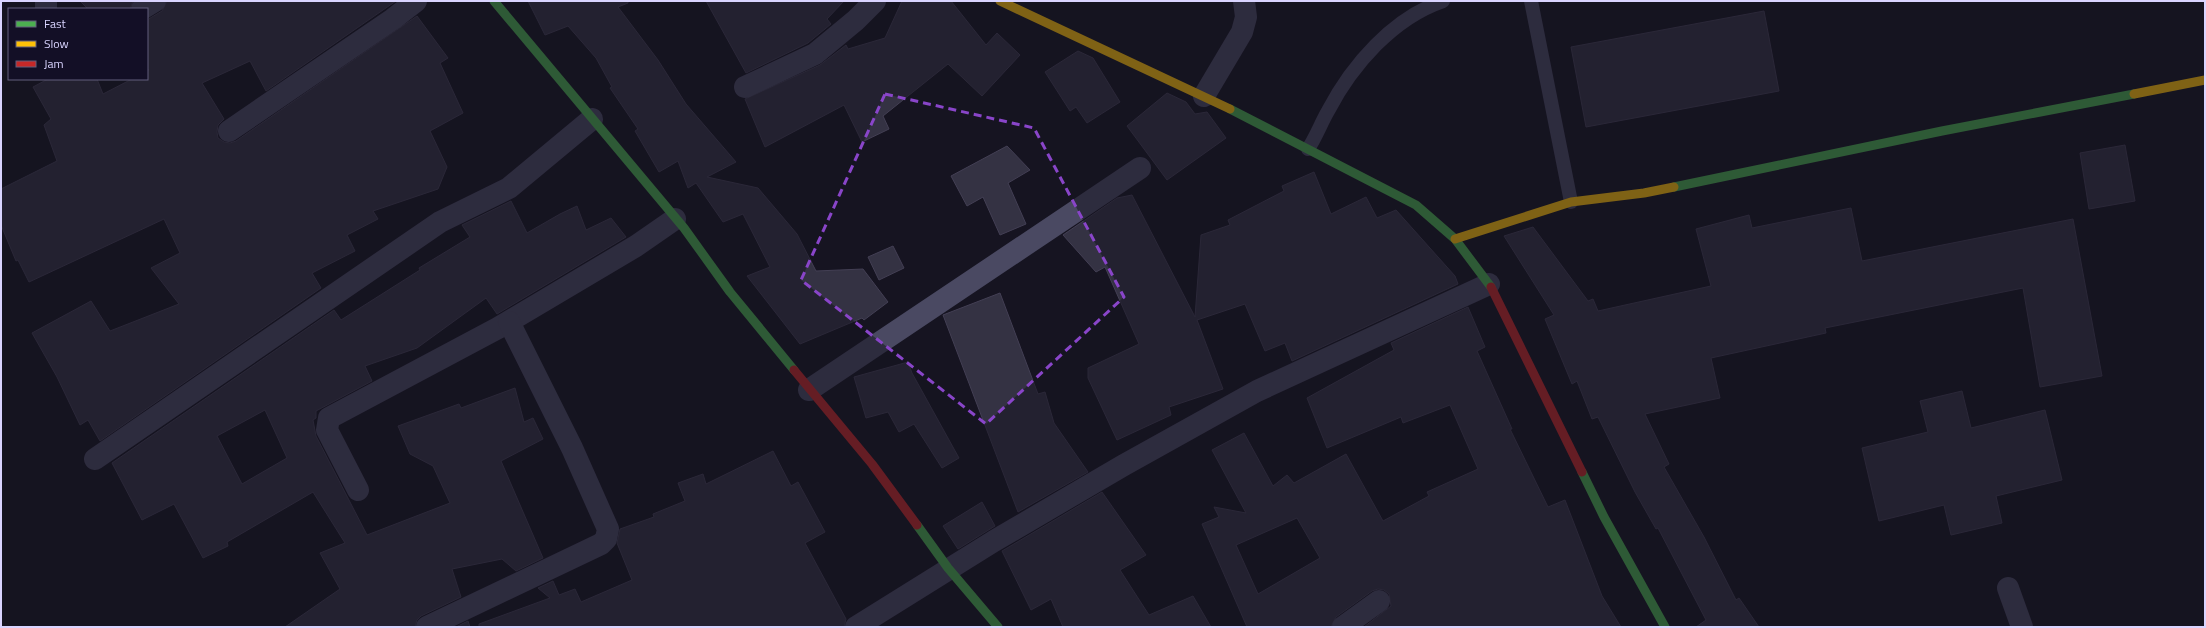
<svg xmlns="http://www.w3.org/2000/svg" width="2206" height="628" viewBox="0 0 2206 628" font-family="'Titillium Web',sans-serif">
<rect width="100%" height="100%" fill="#161421"/>
<g fill="#343243" stroke="#433f54" fill-rule="evenodd">
<path d="M 80,1 L 133,1 L 130,9 L 88,9 Z"/>
<path d="M 167,1 L 396,1 L 266,91 L 250,61 L 202,83 L 224,119 L 218,125 L 217,132 L 218,138 L 224,142 L 230,143 L 236,141 L 417,16 L 448,58 L 440,63 L 463,113 L 430,131 L 447,167 L 438,189 L 373,211 L 378,219 L 347,235 L 355,251 L 312,273 L 321,288 L 100,441 L 88,420 L 80,425 L 57,377 L 32,333 L 91,301 L 110,331 L 179,304 L 151,268 L 180,253 L 164,219 L 29,282 L 18,260 L 16,261 L 1,225 L 1,189 L 57,161 L 44,125 L 51,119 L 33,87 L 48,79 L 97,79 L 103,94 L 132,79 L 147,79 L 147,71 L 149,70 L 147,68 L 147,20 L 162,11 Z"/>
<path d="M 528,1 L 628,1 L 628,3 L 618,7 L 658,60 L 686,104 L 736,162 L 707,177 L 758,188 L 797,234 L 816,271 L 863,269 L 888,302 L 864,320 L 862,318 L 800,344 L 747,276 L 770,267 L 743,214 L 723,222 L 696,183 L 688,188 L 678,161 L 659,172 L 635,131 L 638,129 L 610,88 L 612,87 L 596,58 L 568,26 L 545,35 Z"/>
<path d="M 706,1 L 844,1 L 827,19 L 831,24 L 808,43 L 746,73 Z"/>
<path d="M 902,1 L 951,1 L 986,45 L 997,33 L 1020,55 L 982,96 L 948,64 L 883,116 L 889,129 L 862,142 L 844,105 L 765,147 L 745,99 L 820,65 L 846,45 L 848,49 L 885,38 Z"/>
<path d="M 1764,11 L 1779,91 L 1586,127 L 1571,47 Z"/>
<path d="M 1078,51 L 1093,58 L 1120,102 L 1087,123 L 1076,107 L 1070,111 L 1045,72 Z"/>
<path d="M 1167,93 L 1186,102 L 1195,114 L 1207,112 L 1226,138 L 1167,180 L 1127,126 Z"/>
<path d="M 2125,145 L 2135,201 L 2089,209 L 2080,153 Z"/>
<path d="M 1007,146 L 1030,170 L 1008,183 L 1026,224 L 1000,235 L 983,197 L 967,206 L 951,176 Z"/>
<path d="M 1314,172 L 1331,214 L 1366,197 L 1377,218 L 1396,210 L 1455,276 L 1458,284 L 1292,361 L 1285,343 L 1265,351 L 1245,304 L 1197,320 L 1223,389 L 1169,407 L 1171,415 L 1117,440 L 1088,378 L 1088,368 L 1139,344 L 1105,267 L 1096,272 L 1063,235 L 1117,198 L 1132,195 L 1195,317 L 1201,235 L 1230,225 L 1228,220 L 1284,191 L 1282,186 Z"/>
<path d="M 511,201 L 527,233 L 560,214 L 577,206 L 586,230 L 611,218 L 626,237 L 497,314 L 486,298 L 417,348 L 365,366 L 372,381 L 316,411 L 316,418 L 313,420 L 316,436 L 367,535 L 450,503 L 433,466 L 410,454 L 398,426 L 459,404 L 461,408 L 515,388 L 524,422 L 533,418 L 543,439 L 501,461 L 543,558 L 516,571 L 502,559 L 452,569 L 461,597 L 421,616 L 417,620 L 415,627 L 285,627 L 340,589 L 320,553 L 345,543 L 313,492 L 227,542 L 228,546 L 203,558 L 174,504 L 142,520 L 112,463 L 334,310 L 341,320 L 420,270 L 419,268 L 470,237 L 462,225 ZM 265,410 L 287,458 L 242,484 L 217,436 Z"/>
<path d="M 1851,208 L 1862,261 L 2073,219 L 2102,376 L 2040,387 L 2023,288 L 1825,328 L 1826,333 L 1711,358 L 1720,398 L 1645,414 L 1669,464 L 1664,467 L 1704,537 L 1736,600 L 1739,598 L 1759,627 L 1696,627 L 1706,620 L 1658,528 L 1656,529 L 1635,492 L 1598,417 L 1592,419 L 1577,381 L 1572,384 L 1545,319 L 1554,315 L 1504,236 L 1533,227 L 1588,301 L 1593,299 L 1598,311 L 1711,286 L 1696,229 L 1749,215 L 1752,228 Z"/>
<path d="M 893,246 L 904,268 L 879,280 L 868,257 Z"/>
<path d="M 1000,293 L 1038,394 L 1045,392 L 1054,423 L 1088,472 L 1018,512 L 943,315 Z"/>
<path d="M 1468,307 L 1485,347 L 1477,351 L 1512,429 L 1510,429 L 1548,507 L 1565,500 L 1602,596 L 1621,627 L 1364,627 L 1391,606 L 1389,594 L 1384,590 L 1378,589 L 1372,591 L 1336,617 L 1331,627 L 1247,627 L 1202,524 L 1219,517 L 1214,507 L 1246,513 L 1212,450 L 1244,433 L 1273,486 L 1287,475 L 1294,483 L 1346,454 L 1383,521 L 1429,496 L 1427,492 L 1478,469 L 1450,405 L 1403,423 L 1401,417 L 1327,448 L 1307,398 L 1394,350 L 1391,343 ZM 1297,518 L 1320,558 L 1258,594 L 1236,545 Z"/>
<path d="M 908,362 L 912,373 L 959,458 L 942,468 L 914,424 L 899,432 L 888,412 L 866,418 L 854,377 Z"/>
<path d="M 1962,391 L 1971,428 L 2045,410 L 2062,480 L 1996,496 L 2002,523 L 1951,535 L 1944,505 L 1879,521 L 1862,448 L 1928,432 L 1920,401 Z"/>
<path d="M 773,451 L 791,486 L 798,482 L 825,532 L 805,543 L 846,619 L 844,627 L 479,627 L 479,624 L 550,598 L 538,588 L 553,581 L 559,595 L 575,589 L 581,602 L 632,580 L 617,543 L 620,529 L 654,517 L 653,514 L 685,501 L 678,483 L 703,474 L 706,484 Z"/>
<path d="M 1102,492 L 1146,555 L 1120,570 L 1149,615 L 1193,596 L 1211,627 L 1063,627 L 1051,599 L 1031,610 L 1002,551 Z"/>
<path d="M 982,502 L 995,526 L 958,549 L 943,526 Z"/>
<path d="M 468,621 L 470,627 L 456,627 Z"/>
</g>
<g fill="none" stroke-linecap="round" stroke-linejoin="round">
<g stroke="#4a4962" stroke-width="14">
<path d="M 1531,1 L 1571,202"/>
<path d="M 1308,149 C 1316,137 1321,123 1328,111 C 1352,65 1393,18 1443,1"/>
</g>
<g stroke="#4a4962" stroke-width="22">
<path d="M 46,1 L 46,9"/>
<path d="M 142,9 L 155,1"/>
<path d="M 745,87 L 815,54 L 856,20 L 875,1"/>
<path d="M 1204,96 L 1242,32 L 1246,17 L 1244,1"/>
<path d="M 229,131 L 393,19 L 416,1"/>
<path d="M 809,390 L 1140,168"/>
<path d="M 95,459 L 440,222 L 509,188 L 592,119"/>
<path d="M 358,490 L 327,430 L 329,418 L 498,328 L 636,246 L 675,219"/>
<path d="M 2008,588 L 2022,627"/>
<path d="M 427,627 L 601,544 L 606,539 L 608,529 L 572,448 L 509,322"/>
<path d="M 856,627 L 994,541 L 1124,465 L 1257,391 L 1489,284"/>
<path d="M 1343,627 L 1379,601"/>
</g>
<g stroke="#4caf50" stroke-width="9">
<path d="M 494,1 L 684,228 L 730,292 L 794,370"/>
<path d="M 1230,109 L 1416,205 L 1455,239 L 1491,287"/>
<path d="M 1674,187 L 1942,131 L 2134,94"/>
<path d="M 1582,472 L 1604,517 L 1665,627"/>
<path d="M 917,525 L 948,568 L 998,627"/>
</g>
<g stroke="#ffc107" stroke-width="9">
<path d="M 1000,1 L 1230,109"/>
<path d="M 2134,94 L 2205,80"/>
<path d="M 1455,239 L 1571,202 L 1644,193 L 1674,187"/>
</g>
<g stroke="#c62828" stroke-width="9">
<path d="M 1491,287 L 1582,472"/>
<path d="M 794,370 L 872,464 L 917,525"/>
</g>
</g>
<path d="M0 0H2206V628H0ZM 885,94 L 1034,128 L 1124,297 L 986,424 L 801,280 Z" fill="#161421" fill-opacity=".55" fill-rule="evenodd"/>
<path fill="none" stroke="#8945c9" stroke-width="3" stroke-dasharray="8 5" stroke-linejoin="round" d="M 885,94 L 1034,128 L 1124,297 L 986,424 L 801,280 Z"/>
<rect width="2206" height="628" fill="none" stroke="#d9d4ff" stroke-width="4"/>
<rect x="8" y="8" width="140" height="72" fill="#130f26" stroke="#625e7d"/>
<rect x="16" y="21" width="20" height="6" fill="#4caf50" stroke="#625e7d"/>
<text x="44" y="28" font-size="12" fill="#d9d4ff">Fast</text>
<rect x="16" y="41" width="20" height="6" fill="#ffc107" stroke="#625e7d"/>
<text x="44" y="48" font-size="12" fill="#d9d4ff">Slow</text>
<rect x="16" y="61" width="20" height="6" fill="#c62828" stroke="#625e7d"/>
<text x="44" y="68" font-size="12" fill="#d9d4ff">Jam</text>
</svg>
